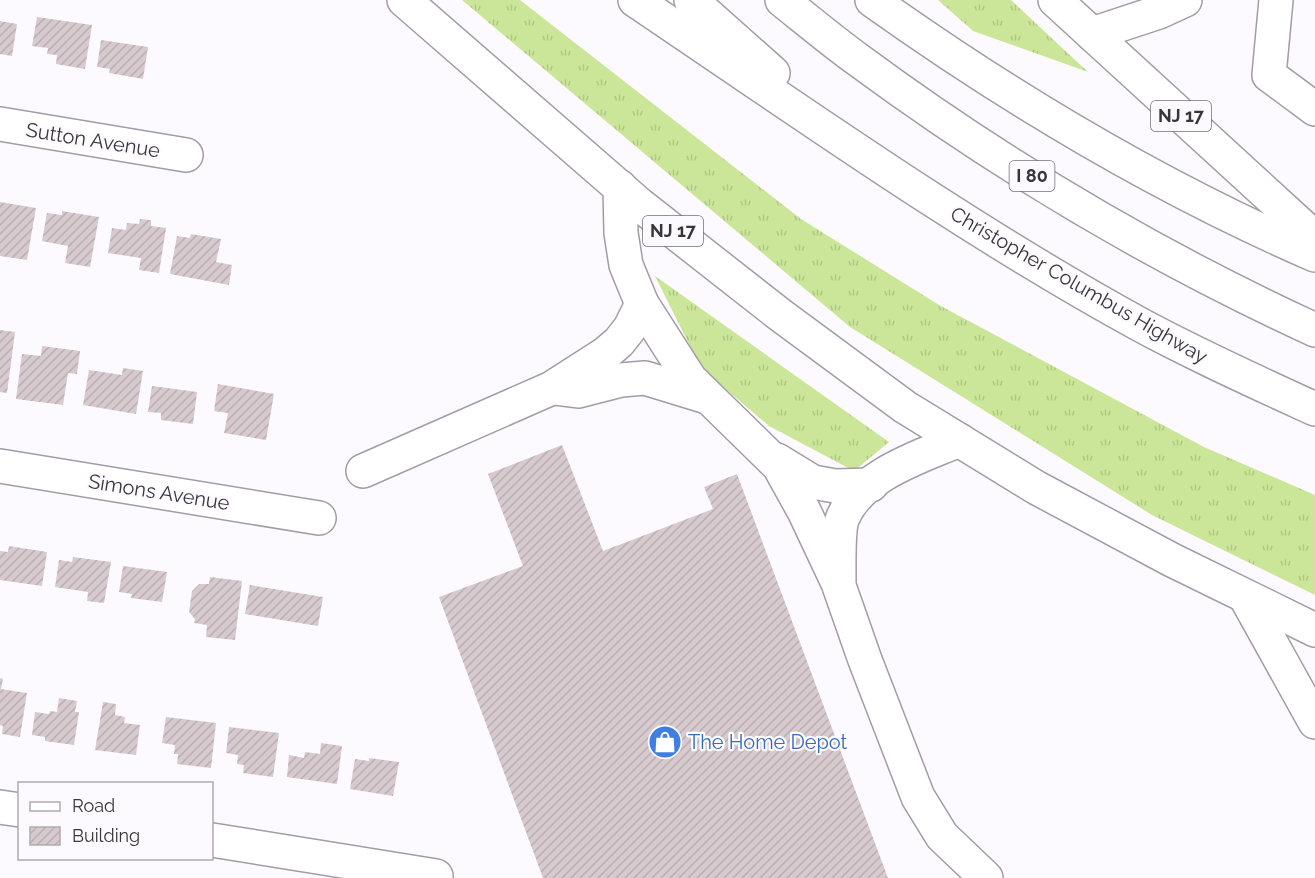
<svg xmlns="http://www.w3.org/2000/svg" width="1315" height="878" viewBox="0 0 1315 878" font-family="Raleway,sans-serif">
<defs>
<pattern id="grass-tufts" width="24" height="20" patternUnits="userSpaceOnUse" patternTransform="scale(1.5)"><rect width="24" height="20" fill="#cbe698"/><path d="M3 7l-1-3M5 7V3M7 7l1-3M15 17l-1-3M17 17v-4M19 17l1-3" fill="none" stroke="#afc684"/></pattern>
<pattern id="building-hatch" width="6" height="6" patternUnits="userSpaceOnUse" patternTransform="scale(1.5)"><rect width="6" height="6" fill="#d7cacf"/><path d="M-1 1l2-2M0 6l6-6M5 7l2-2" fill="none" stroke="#b9aeb2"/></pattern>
</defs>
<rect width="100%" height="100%" fill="#fdfaff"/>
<g fill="url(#grass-tufts)">
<path d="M 462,0 L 520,0 L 801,219 L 939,305 L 1204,447 L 1315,495 L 1315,595 L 1152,515 L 850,327 Z"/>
<path d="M 938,0 L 1011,0 L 1088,72 L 973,31 Z"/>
<path d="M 655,276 L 889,442 L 854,471 L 769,426 L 701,368 Z"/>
</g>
<g fill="url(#building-hatch)">
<path d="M 37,17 L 92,25 L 85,69 L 56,64 L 57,55 L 47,54 L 48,48 L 32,46 Z"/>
<path d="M 0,21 L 17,24 L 12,56 L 0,54 Z"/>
<path d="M 101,40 L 148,47 L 143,79 L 109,73 L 110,69 L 97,67 Z"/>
<path d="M 0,202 L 36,208 L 27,260 L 0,256 Z"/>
<path d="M 62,211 L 99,217 L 90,267 L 65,263 L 68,246 L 42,241 L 47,213 L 62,215 Z"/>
<path d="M 140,219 L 151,220 L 151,226 L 166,228 L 159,273 L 139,270 L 141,258 L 108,253 L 112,228 L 126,230 L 127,223 L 139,224 Z"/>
<path d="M 191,234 L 221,239 L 216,262 L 232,265 L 229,285 L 170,274 L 177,236 L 190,238 Z"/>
<path d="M 0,330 L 15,332 L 7,393 L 0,392 Z"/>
<path d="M 42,346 L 80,351 L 77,374 L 68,373 L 63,405 L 16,399 L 22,354 L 41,356 Z"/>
<path d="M 123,368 L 143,371 L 136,414 L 83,405 L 89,370 L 122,375 Z"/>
<path d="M 218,384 L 274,394 L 266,440 L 224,433 L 228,413 L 214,411 Z"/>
<path d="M 152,386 L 197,392 L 193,424 L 161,420 L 161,413 L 148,412 Z"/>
<path d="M 562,445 L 603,551 L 713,509 L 704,487 L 737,474 L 888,878 L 543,878 L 439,597 L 523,566 L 488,474 Z"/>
<path d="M 9,546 L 47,552 L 42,586 L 0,580 L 0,551 L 8,552 Z"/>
<path d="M 73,557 L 111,562 L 104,603 L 87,601 L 88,592 L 55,587 L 59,560 L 72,562 Z"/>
<path d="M 123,566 L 167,572 L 162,602 L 131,598 L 132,594 L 119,592 Z"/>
<path d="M 210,577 L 242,581 L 235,640 L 206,637 L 207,625 L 194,623 L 195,619 L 189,612 L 192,591 L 199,584 L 209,584 Z"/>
<path d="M 250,585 L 323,597 L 318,626 L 245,614 Z"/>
<path d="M 0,678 L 3,679 L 1,689 L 27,693 L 20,737 L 2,734 L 3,726 L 0,725 Z"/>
<path d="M 59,698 L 77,701 L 75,712 L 79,712 L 74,745 L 45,741 L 45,737 L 32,735 L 35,712 L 49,714 L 50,711 L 57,712 Z"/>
<path d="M 103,702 L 116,704 L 115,715 L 125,717 L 124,723 L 140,725 L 136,755 L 95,750 Z"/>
<path d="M 166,717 L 216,723 L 211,768 L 177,764 L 178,754 L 174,754 L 175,745 L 162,743 Z"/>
<path d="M 229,727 L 279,733 L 273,777 L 243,773 L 244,765 L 237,764 L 238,755 L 226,753 Z"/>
<path d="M 321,743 L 342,746 L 337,784 L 287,777 L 289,755 L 304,758 L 305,752 L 320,754 Z"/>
<path d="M 369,758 L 399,762 L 393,796 L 350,789 L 355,759 L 369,761 Z"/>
</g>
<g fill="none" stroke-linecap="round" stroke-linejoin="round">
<defs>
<g id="minor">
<path d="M 1276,0 L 1269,75 L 1315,109"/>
<path d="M 1092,34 L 1159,12 L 1185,0"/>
<path d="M 0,124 L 186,155"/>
<path d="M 620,187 L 621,233 L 626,265 L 642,304 L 690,379 L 779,466 L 804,511 L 838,583 L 865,660 L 918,797 L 942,836 L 986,878"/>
<path d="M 554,388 L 578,391 L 621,380 L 645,378 L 707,397"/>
<path d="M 777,460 L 813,482 L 835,486 L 871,485"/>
<path d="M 0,466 L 319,518"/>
<path d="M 363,471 L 552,388 L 605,354 L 619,342 L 630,328 L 642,304"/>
<path d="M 839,581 C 839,567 838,528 843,517 C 862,474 920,457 959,440"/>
<path d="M 1245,596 L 1315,722"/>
<path d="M 0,807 L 20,810"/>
<path d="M 212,840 L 436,876"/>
</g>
<g id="highway">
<path d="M 404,0 L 640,205 L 779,314 L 905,407 L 1037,488 L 1172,560 L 1315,630"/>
<path d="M 635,0 C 801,112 964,228 1139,324 C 1196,355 1256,382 1315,409"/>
<path d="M 691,0 L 773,73"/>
<path d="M 782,0 C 807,20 831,40 857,59 C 999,164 1154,256 1315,330"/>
<path d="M 872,0 C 1011,99 1158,187 1315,255"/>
<path d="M 1055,0 L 1315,238"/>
</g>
</defs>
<use href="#minor" stroke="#a19ca6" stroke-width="36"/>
<use href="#highway" stroke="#a19ca6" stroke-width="36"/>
<use href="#minor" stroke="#fff" stroke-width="33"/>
<use href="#highway" stroke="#fff" stroke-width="33"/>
</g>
<defs>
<symbol id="shop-disc" viewBox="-11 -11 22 22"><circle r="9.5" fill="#3f7fe0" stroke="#fdfaff"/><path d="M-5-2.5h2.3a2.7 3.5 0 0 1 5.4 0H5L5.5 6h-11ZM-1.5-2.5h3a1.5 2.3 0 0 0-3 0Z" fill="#fff"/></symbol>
</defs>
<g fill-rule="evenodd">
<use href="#shop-disc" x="646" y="723" width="38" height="38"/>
</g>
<g text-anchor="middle" stroke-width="4.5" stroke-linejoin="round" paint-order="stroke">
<g fill="#fdfaff" stroke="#737175" stroke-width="1.5">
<rect x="1151" y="101" width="60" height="30" rx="4.5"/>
<rect x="1009.5" y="161" width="45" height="30" rx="4.5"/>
<rect x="643" y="216" width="60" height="30" rx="4.5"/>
</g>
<g font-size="18" font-weight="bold" fill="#38363a">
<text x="1181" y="122">NJ 17</text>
<text x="1032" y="182">I 80</text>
<text x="673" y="237">NJ 17</text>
</g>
<g font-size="20" fill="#38363a" stroke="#fdfaff">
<text transform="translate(93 140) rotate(9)" y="7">Sutton Avenue</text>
<text transform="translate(1079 285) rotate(30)" y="7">Christopher Columbus Highway</text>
<text transform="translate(159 492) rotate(9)" y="7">Simons Avenue</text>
</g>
<g font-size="20" fill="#366cbe" stroke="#fdfaff" text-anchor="start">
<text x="688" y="749">The Home Depot</text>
</g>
</g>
<rect x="18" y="782" width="195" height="78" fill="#fdfaff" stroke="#aeacb0" stroke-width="1.5"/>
<rect x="30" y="802" width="30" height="9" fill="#ffffff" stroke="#aeacb0" stroke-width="1.5"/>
<text x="72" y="812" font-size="18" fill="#38363a">Road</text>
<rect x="30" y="827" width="30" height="18" fill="url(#building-hatch)" stroke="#aeacb0" stroke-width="1.5"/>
<text x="72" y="842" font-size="18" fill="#38363a">Building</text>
</svg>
